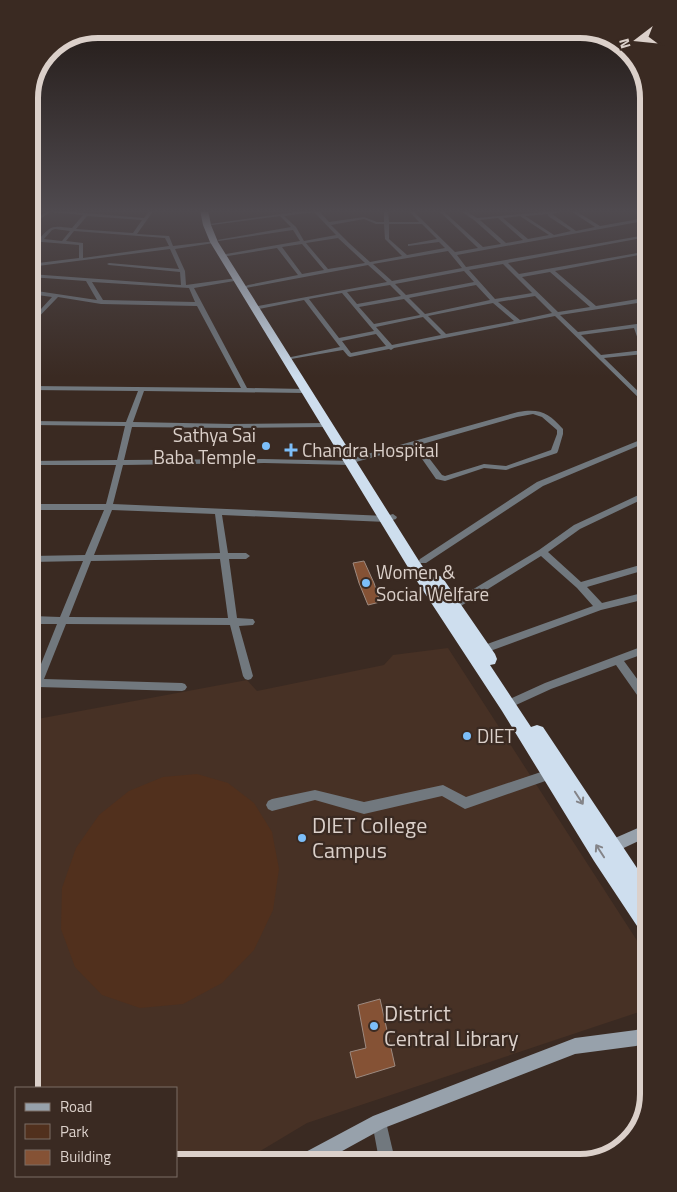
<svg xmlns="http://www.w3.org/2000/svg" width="677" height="1192" viewBox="0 0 677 1192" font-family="'Titillium Web',sans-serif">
<rect width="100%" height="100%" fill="#3a2a22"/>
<path fill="#473125" d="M 448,648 L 647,956 L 648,1009 L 307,1123 L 242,1162 L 176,1162 L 176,1088 L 34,1088 L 32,720 L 247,680 L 257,691 L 384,665 L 393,655 Z"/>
<path fill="#51301d" d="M 197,774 L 228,783 L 254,803 L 272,832 L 279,869 L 273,910 L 254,950 L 222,983 L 183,1004 L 140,1008 L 102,995 L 75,967 L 61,929 L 62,888 L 76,848 L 99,815 L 129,791 L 163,777 Z"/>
<g fill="#855235" stroke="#9d8a80">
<path d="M 364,561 L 374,583 L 380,602 L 368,605 L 359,583 L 353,563 Z"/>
<path d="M 380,999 L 395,1066 L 356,1078 L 350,1052 L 366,1048 L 358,1005 Z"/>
</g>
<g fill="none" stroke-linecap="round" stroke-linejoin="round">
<g fill="#71787e" fill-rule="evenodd">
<path d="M 49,210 L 144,218 L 150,210 L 154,210 L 137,234 L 169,236 L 173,246 L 216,241 L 216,242 L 214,243 L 175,249 L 185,271 L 186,285 L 237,278 L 240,280 L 194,288 L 247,388 L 305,389 L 308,391 L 305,393 L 144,391 L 133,422 L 232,424 L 327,423 L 330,425 L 327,427 L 232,428 L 132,427 L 124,460 L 264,459 L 353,461 L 353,458 L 518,412 C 540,408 549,413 563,429 L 563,434 L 558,451 L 557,453 L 506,470 L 484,468 L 445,481 L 436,479 L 413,446 L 356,462 L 354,462 L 354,465 L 351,465 L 264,463 L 123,465 L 113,504 L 386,516 L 393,514 L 397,517 L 396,519 L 386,522 L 222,515 L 228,553 L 246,553 L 250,556 L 246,559 L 229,559 L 237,618 L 253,619 L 255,622 L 253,625 L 239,626 L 253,676 L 251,679 L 248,680 L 245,679 L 243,676 L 230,625 L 66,624 L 44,679 L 182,683 L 185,684 L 187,687 L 185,690 L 182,691 L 38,687 L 32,688 L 32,680 L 35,679 L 57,624 L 32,624 L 32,616 L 60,617 L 83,561 L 31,562 L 31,556 L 85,555 L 104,510 L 31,510 L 31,504 L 106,504 L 116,465 L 31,465 L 31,461 L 117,460 L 125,426 L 31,425 L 31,421 L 126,422 L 138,391 L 30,390 L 30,386 L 241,388 L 197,306 L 101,304 L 58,297 L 30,326 L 30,321 L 52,297 L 30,294 L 30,290 L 97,300 L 86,281 L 30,277 L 30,274 L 181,285 L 180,272 L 109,265 L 107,264 L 109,263 L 179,269 L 170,249 L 30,267 L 30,264 L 79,258 L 79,245 L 30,241 L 30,239 L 39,239 C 52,224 53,226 72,228 L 83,215 L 50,212 L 30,226 L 30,223 ZM 87,216 L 142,220 L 133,233 L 76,229 ZM 55,229 L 70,231 L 62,241 L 44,239 L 52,230 ZM 74,231 L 165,238 L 169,246 L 83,258 L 83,243 L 66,241 ZM 92,282 L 189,288 L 195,302 L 103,300 ZM 533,414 L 542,417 L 557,430 L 557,434 L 551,450 L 506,466 L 484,464 L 445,476 L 442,475 L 419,445 L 517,417 ZM 112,510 L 215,514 L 220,553 L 94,555 ZM 220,559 L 228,618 L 69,617 L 91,561 Z"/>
<path d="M 310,210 L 320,210 L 319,211 L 329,222 L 364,217 L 377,222 L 384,222 L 384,210 L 388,210 L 389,222 L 419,222 L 408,210 L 412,210 L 455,252 L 478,248 L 438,210 L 442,210 L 483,247 L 501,244 L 474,220 L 459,210 L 464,210 L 477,218 L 568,210 L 552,214 L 576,231 L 595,227 L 569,210 L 574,210 L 600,226 L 639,219 L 635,210 L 639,210 L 644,221 L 457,255 L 466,267 L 640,236 L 644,232 L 644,238 L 642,238 L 508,263 L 519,274 L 643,252 L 644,298 L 641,296 L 639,255 L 555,271 L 596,306 L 644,298 L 644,302 L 560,315 L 578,332 L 644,323 L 644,327 L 639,327 L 644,341 L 644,350 L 641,348 L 634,328 L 581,335 L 601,355 L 644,350 L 644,354 L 604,358 L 645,398 L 645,404 L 555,316 L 394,348 L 391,350 L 389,349 L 350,357 L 348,356 L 343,350 L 291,359 L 291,357 L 340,347 L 304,300 L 254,310 L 252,309 L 252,307 L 387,282 L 368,265 L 246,288 L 246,286 L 248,285 L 298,275 L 277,248 L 228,256 L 226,256 L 226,254 L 300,241 L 293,230 L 219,241 L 217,240 L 291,227 L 280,216 L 212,225 L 210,224 ZM 314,212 L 336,235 L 304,241 L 296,227 L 284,216 ZM 548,214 L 548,216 L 571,231 L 554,235 L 525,216 ZM 520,216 L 549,235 L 528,239 L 503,218 ZM 498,218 L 523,240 L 506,243 L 480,220 ZM 364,219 L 376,224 L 384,224 L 385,239 L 402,256 L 370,262 L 349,243 L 331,225 ZM 389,224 L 422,224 L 437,239 L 410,244 L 408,244 L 408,246 L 439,242 L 445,248 L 407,255 L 389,239 ZM 338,238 L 365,263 L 328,269 L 306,243 ZM 302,244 L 324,270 L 302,274 L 282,247 ZM 448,251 L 462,268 L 392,281 L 373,264 ZM 503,264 L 532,293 L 495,299 L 469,270 ZM 464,271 L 474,282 L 406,295 L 395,284 ZM 550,272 L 590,307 L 558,312 L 522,277 ZM 390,285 L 401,296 L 357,304 L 347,292 ZM 476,285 L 490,300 L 425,314 L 409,298 ZM 342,293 L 374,331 L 339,338 L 309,299 ZM 535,296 L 552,313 L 520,320 L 498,302 ZM 404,299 L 420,315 L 374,324 L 359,307 ZM 493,303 L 514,321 L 446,334 L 428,316 ZM 423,317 L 441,335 L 392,345 L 376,327 ZM 376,334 L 386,346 L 351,353 L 342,341 Z"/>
<path d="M 645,438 L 645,443 L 543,486 L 426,563 L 420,563 L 419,561 L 420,559 L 537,482 Z"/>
<path d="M 645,492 L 645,498 L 580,529 L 548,552 L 581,582 L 640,565 C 646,567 645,571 645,577 L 642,576 L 638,572 L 587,587 L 602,603 L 646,592 L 646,599 L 601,610 L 482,654 L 479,653 L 477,650 L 479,647 L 593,606 L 577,588 L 541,556 L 456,609 L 450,609 L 449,606 L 450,603 L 539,550 L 574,525 Z"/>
<path d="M 646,645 L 646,653 L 624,661 L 646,691 L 646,703 L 642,702 L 616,665 L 551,689 L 516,705 L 512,704 L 511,701 L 512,698 L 545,683 Z"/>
<path d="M 550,769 L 554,770 L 555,774 L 554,778 L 465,809 L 442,796 L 364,814 L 315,800 L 272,811 L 268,809 L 266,805 L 268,801 L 272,799 L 315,790 L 364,802 L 443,785 L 466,797 Z"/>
<path d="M 379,1115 L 384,1117 L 386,1122 L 395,1160 L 379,1160 L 372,1122 L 374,1117 Z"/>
</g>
<g fill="#97a1ab" fill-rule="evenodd">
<path d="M 647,824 L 647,837 L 611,854 L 606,852 L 604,847 L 606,842 Z"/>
<path d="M 648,1026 L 648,1042 L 636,1046 L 575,1054 L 384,1128 L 324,1161 L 297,1161 L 300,1155 L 373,1116 L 575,1038 L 636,1030 Z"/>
</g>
<path fill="#cedeee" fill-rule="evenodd" d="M 200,210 L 208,210 L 211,225 L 218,242 L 419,561 L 431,579 L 437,575 L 442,577 L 495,654 L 497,659 L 495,664 L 490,665 L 531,727 L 537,725 L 543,727 L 647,883 L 647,932 L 639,929 L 594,861 L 502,711 L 409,569 L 210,242 L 203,225 Z"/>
</g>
<defs><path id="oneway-shaft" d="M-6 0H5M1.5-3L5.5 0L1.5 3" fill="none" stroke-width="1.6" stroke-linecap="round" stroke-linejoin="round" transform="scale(1.25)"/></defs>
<g stroke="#848488">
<use href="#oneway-shaft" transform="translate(579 798) rotate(57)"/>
<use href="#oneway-shaft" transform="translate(600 851) rotate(-123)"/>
</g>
<linearGradient id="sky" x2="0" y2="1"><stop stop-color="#201713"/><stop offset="0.56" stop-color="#4f4a4f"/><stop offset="1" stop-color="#4f4a4f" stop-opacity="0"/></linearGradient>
<rect width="677" height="377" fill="url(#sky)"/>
<g fill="#7cbef9" stroke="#3a2a22" stroke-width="2">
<circle cx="266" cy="446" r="5"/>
<path d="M288.5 442.5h5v5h5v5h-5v5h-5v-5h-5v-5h5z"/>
<circle cx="366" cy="583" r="5"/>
<circle cx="467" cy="736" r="5"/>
<circle cx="302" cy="838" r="5"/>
<circle cx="374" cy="1026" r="5"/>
</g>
<g text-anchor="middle" stroke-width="4.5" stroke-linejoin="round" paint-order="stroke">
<g font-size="19" fill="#dbd0ca" stroke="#3a2a22" text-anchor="start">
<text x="256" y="442" text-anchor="end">Sathya Sai<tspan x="256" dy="22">Baba Temple</tspan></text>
<text x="302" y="457">Chandra Hospital</text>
<text x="376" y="579">Women &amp;<tspan x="376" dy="22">Social Welfare</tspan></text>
<text x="477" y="743">DIET</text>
</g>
<g font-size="22" fill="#dbd0ca" stroke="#3a2a22" text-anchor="start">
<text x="312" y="833">DIET College<tspan x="312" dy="25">Campus</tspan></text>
<text x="384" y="1021">District<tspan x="384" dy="25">Central Library</tspan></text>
</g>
</g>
<path d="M0 0H677V1192H0ZM98 38H580A60 60 0 0 1 640 98V1094A60 60 0 0 1 580 1154H98A60 60 0 0 1 38 1094V98A60 60 0 0 1 98 38Z" fill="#3a2a22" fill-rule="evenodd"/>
<path fill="none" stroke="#dbd0ca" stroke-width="6" d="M98 38H580A60 60 0 0 1 640 98V1094A60 60 0 0 1 580 1154H98A60 60 0 0 1 38 1094V98A60 60 0 0 1 98 38Z"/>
<rect x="15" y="1087" width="162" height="90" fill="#3a2a22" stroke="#7a6c65"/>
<rect x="25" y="1103" width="25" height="8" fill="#97a1ab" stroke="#7a6c65"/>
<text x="60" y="1112" font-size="15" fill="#dbd0ca">Road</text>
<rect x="25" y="1124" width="25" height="15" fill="#51301d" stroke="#7a6c65"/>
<text x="60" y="1137" font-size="15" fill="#dbd0ca">Park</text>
<rect x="25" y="1150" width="25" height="15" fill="#855235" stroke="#7a6c65"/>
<text x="60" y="1162" font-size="15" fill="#dbd0ca">Building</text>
<g transform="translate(637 40) rotate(254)" stroke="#3a2a22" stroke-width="4" paint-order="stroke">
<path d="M0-4L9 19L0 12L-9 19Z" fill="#dbd0ca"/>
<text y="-8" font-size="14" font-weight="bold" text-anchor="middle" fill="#dbd0ca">N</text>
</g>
</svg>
